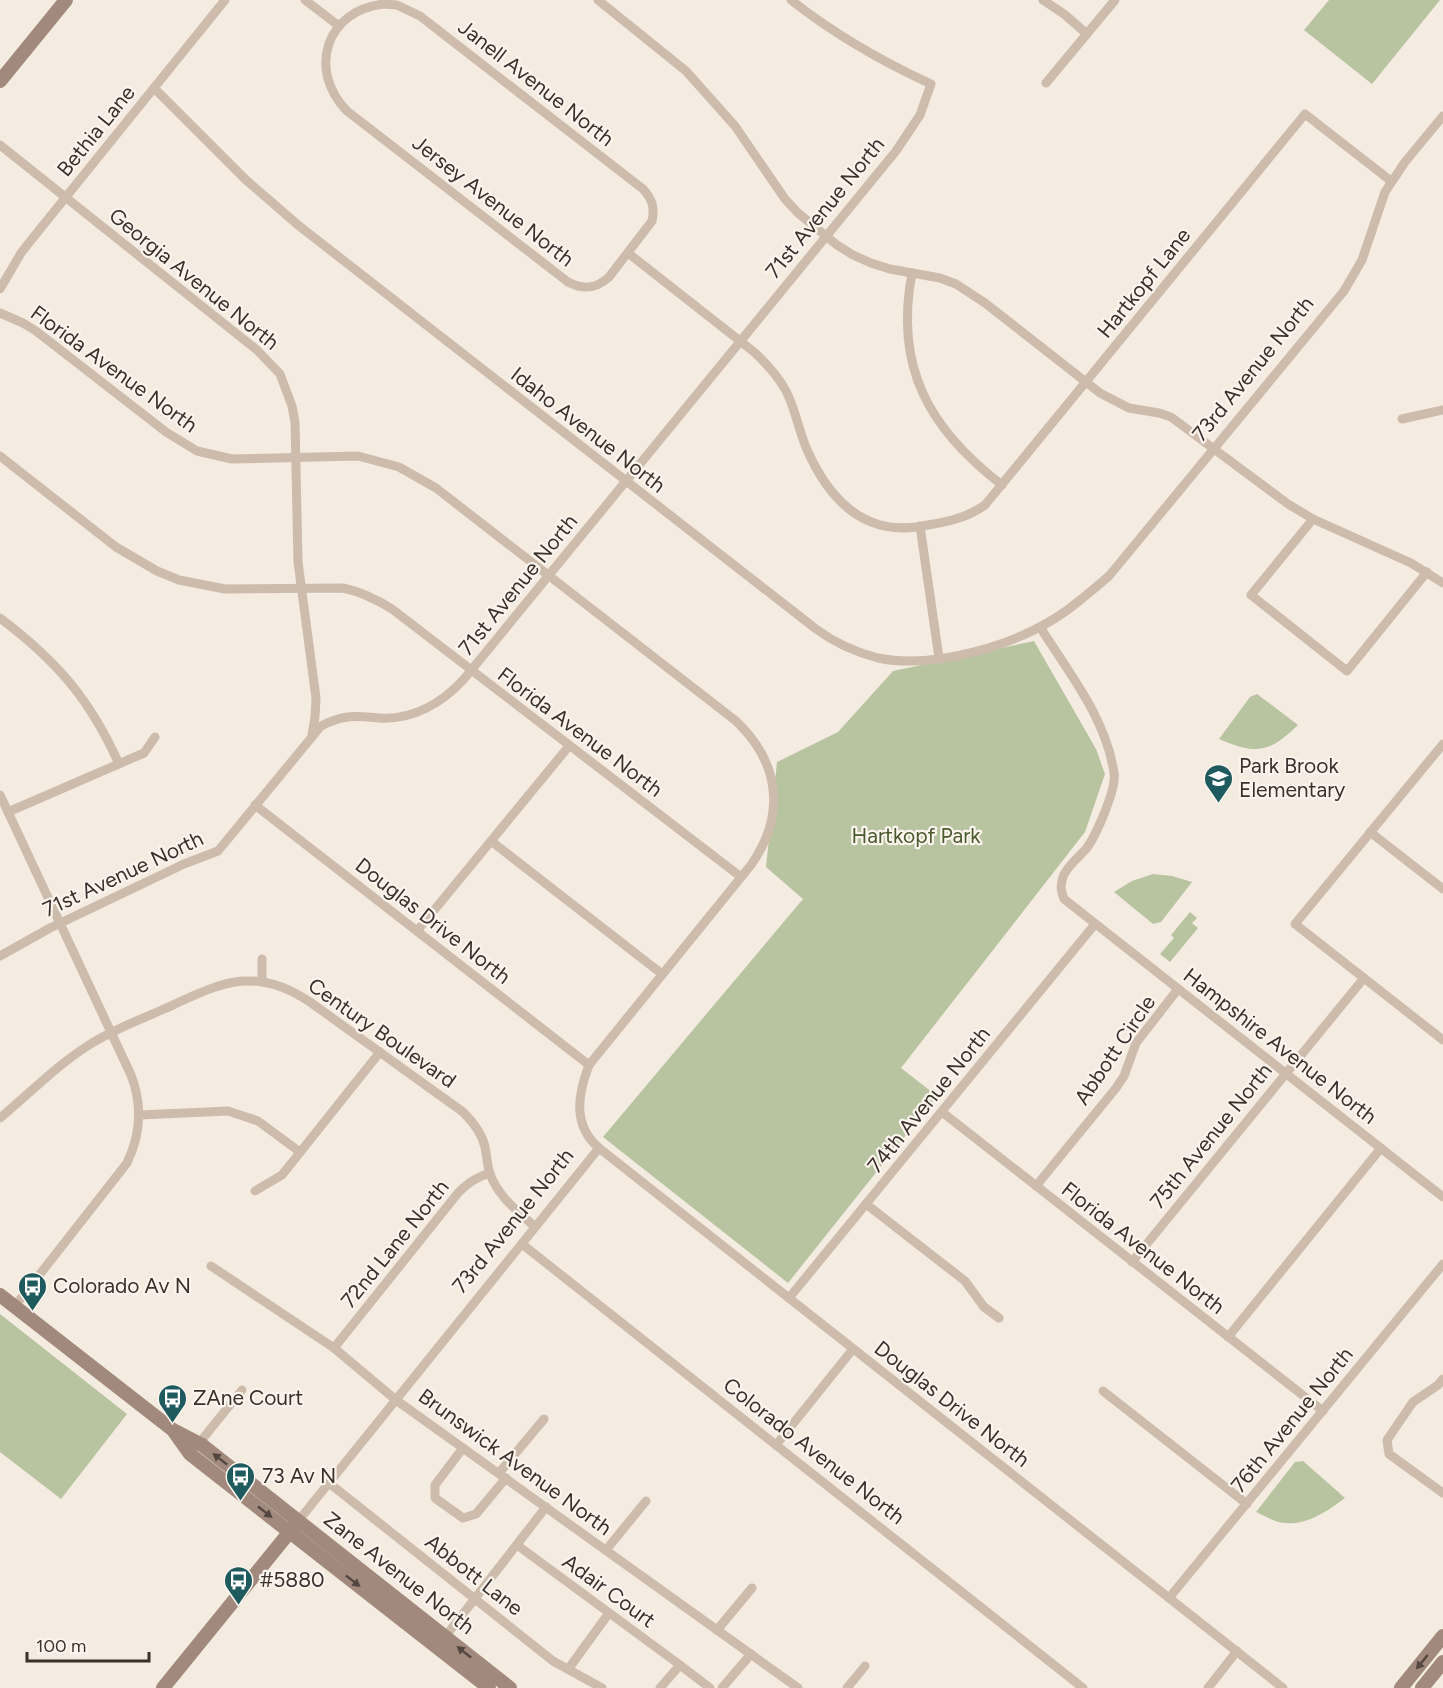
<svg xmlns="http://www.w3.org/2000/svg" width="1443" height="1688" viewBox="0 0 1443 1688" font-family="Figtree,sans-serif">
<rect width="100%" height="100%" fill="#f4ebe1"/>
<g fill="#b8c4a0">
<path d="M 1329,0 L 1440,0 L 1372,84 L 1304,30 Z"/>
<path d="M 1034,641 L 1096,749 L 1105,774 L 1085,832 L 901,1068 L 937,1096 L 788,1283 L 603,1137 L 803,899 L 766,867 L 777,762 L 838,732 L 893,671 Z"/>
<path d="M 1257,694 L 1298,725 C 1269,753 1256,755 1219,739 L 1250,697 Z"/>
<path d="M 1153,874 L 1172,876 L 1192,882 L 1161,922 L 1153,924 L 1114,892 L 1132,881 Z"/>
<path d="M 1190,912 L 1197,918 L 1192,923 L 1198,928 L 1170,962 L 1160,954 L 1174,938 L 1171,935 Z"/>
<path d="M 0,1314 L 127,1414 L 61,1499 L 0,1452 Z"/>
<path d="M 1303,1461 L 1345,1498 C 1326,1512 1304,1528 1278,1522 C 1271,1520 1263,1515 1256,1512 L 1295,1462 Z"/>
</g>
<g fill="none" stroke-linecap="round" stroke-linejoin="round">
<g stroke="#cdbbac" stroke-width="9">
<path d="M 305,0 L 339,26"/>
<path d="M 598,0 L 686,71 L 735,126 L 785,199 L 798,213 L 837,245 L 853,255 L 871,263 L 890,269 L 940,278 L 956,284 L 985,303 L 1100,393 L 1129,408 L 1159,413 L 1171,417 L 1288,504 L 1313,519 L 1411,563 L 1443,583"/>
<path d="M 1043,0 L 1064,14 L 1087,34"/>
<path d="M 384,4 L 397,5 L 420,16 L 643,189 C 652,199 655,207 652,221 L 609,277 C 596,289 583,290 568,282 L 347,111 C 307,70 326,10 384,4 Z"/>
<path d="M 1046,83 L 1115,0"/>
<path d="M 154,88 L 246,180 L 298,225 L 816,629 C 835,643 855,652 878,658 C 935,670 1020,644 1066,611 C 1081,600 1095,588 1109,576 L 1344,291 L 1362,260 L 1385,192 L 1405,162 L 1443,116"/>
<path d="M 0,145 L 257,350 L 280,374 L 292,406 L 295,422 L 298,562 L 316,698 L 315,717 L 312,735"/>
<path d="M 628,253 L 754,352 C 767,364 778,376 786,391 C 796,410 799,433 808,452 C 829,498 862,534 916,527 C 941,523 964,520 985,505 L 1305,114 L 1391,181"/>
<path d="M 912,273 C 894,367 929,429 1002,485"/>
<path d="M 0,289 L 21,253 L 36,234 L 225,0"/>
<path d="M 0,313 L 23,323 L 36,331 L 166,432 L 197,451 L 232,459 L 358,456 L 399,467 L 436,488 L 736,721 C 780,763 786,815 751,865 L 589,1065 C 578,1094 572,1125 599,1148 L 1283,1688"/>
<path d="M 1402,419 L 1443,410"/>
<path d="M 0,456 L 116,547 L 157,571 L 179,580 L 225,589 L 343,588 C 362,592 376,599 392,609 L 741,877"/>
<path d="M 1313,519 L 1251,595 L 1347,671 L 1427,572"/>
<path d="M 920,526 L 939,658"/>
<path d="M 0,618 C 56,660 90,699 119,764"/>
<path d="M 1040,627 C 1069,673 1106,718 1114,773 C 1117,788 1096,836 1086,849 C 1079,857 1066,867 1063,877 C 1060,886 1061,891 1064,899 L 1443,1197"/>
<path d="M 1443,744 L 1295,924 L 1443,1040"/>
<path d="M 0,795 L 131,1075 C 143,1106 141,1134 127,1163 L 15,1306"/>
<path d="M 255,805 L 589,1065"/>
<path d="M 8,812 L 144,753 L 155,737"/>
<path d="M 1370,832 L 1443,889"/>
<path d="M 491,841 L 662,974"/>
<path d="M 417,931 L 569,746"/>
<path d="M 0,956 L 50,928 L 184,864 L 218,851 L 321,726 C 344,714 354,716 379,718 C 413,720 442,703 464,679 L 896,151 L 920,115 L 931,84 C 881,61 834,34 791,0"/>
<path d="M 262,959 L 262,982"/>
<path d="M 942,1112 L 1323,1411"/>
<path d="M 140,1115 L 228,1111 L 258,1121 L 300,1152"/>
<path d="M 0,1118 C 29,1094 57,1065 89,1045 C 112,1030 139,1020 164,1009 C 219,984 253,964 310,1002 L 463,1112 C 473,1122 482,1133 485,1147 C 487,1156 487,1166 490,1174 C 499,1198 518,1211 535,1227"/>
<path d="M 1036,1186 L 1116,1088 L 1124,1076 L 1136,1043 L 1178,989"/>
<path d="M 255,1191 L 282,1175 L 380,1052"/>
<path d="M 866,1204 L 965,1281 L 984,1307 L 999,1318"/>
<path d="M 522,1244 L 1083,1688"/>
<path d="M 1132,1262 L 1364,978"/>
<path d="M 211,1266 L 334,1348 L 396,1400 L 798,1688"/>
<path d="M 789,1298 L 1095,924"/>
<path d="M 1228,1337 L 1381,1148"/>
<path d="M 334,1348 L 458,1193 C 468,1183 476,1177 490,1173"/>
<path d="M 1443,1379 L 1438,1385 L 1413,1402 L 1387,1440 L 1389,1454 L 1443,1493"/>
<path d="M 1103,1391 L 1247,1504"/>
<path d="M 776,1445 L 853,1349"/>
<path d="M 196,1447 L 242,1390"/>
<path d="M 463,1448 L 435,1485 L 435,1498 L 463,1518 L 476,1514 L 506,1478"/>
<path d="M 499,1473 L 544,1419"/>
<path d="M 329,1483 L 553,1661 L 602,1688"/>
<path d="M 299,1520 L 599,1148"/>
<path d="M 517,1545 L 680,1665"/>
<path d="M 606,1550 L 646,1501"/>
<path d="M 1169,1598 L 1443,1264"/>
<path d="M 717,1630 L 752,1588"/>
<path d="M 445,1637 L 546,1507"/>
<path d="M 569,1668 L 609,1613"/>
<path d="M 660,1688 L 680,1665 L 710,1688"/>
<path d="M 722,1688 L 751,1654"/>
<path d="M 847,1688 L 865,1666"/>
<path d="M 1208,1688 L 1237,1651"/>
</g>
<g stroke="#a18a7d" stroke-width="14">
<path d="M 0,81 L 66,0"/>
<path d="M 0,1295 L 173,1430 L 202,1445 L 510,1688"/>
<path d="M 175,1433 L 190,1454 L 489,1688"/>
<path d="M 163,1688 L 296,1524"/>
<path d="M 1401,1688 L 1443,1636"/>
<path d="M 1422,1688 L 1443,1662"/>
</g>
</g>
<defs><path id="oneway-solid" d="M-6-.8H1V-3.2L6.5 0L1 3.2V.8H-6Z" transform="scale(1.5)"/></defs>
<g fill="#544640">
<use href="#oneway-solid" transform="translate(220 1459) rotate(-142)"/>
<use href="#oneway-solid" transform="translate(265 1512) rotate(38)"/>
<use href="#oneway-solid" transform="translate(353 1581) rotate(38)"/>
<use href="#oneway-solid" transform="translate(464 1652) rotate(-142)"/>
<use href="#oneway-solid" transform="translate(1422 1662) rotate(129)"/>
</g>
<defs>
<symbol id="school-pin" viewBox="-11 -11 22 30"><path d="M0 17L-7.5 6A9.5 9.5 0 1 1 7.5 6Z" fill="#1f5a5e" stroke="#fbf5ee"/><path d="M0-5L7-2L0 1L-7-2ZM-4 1L0 2.5L4 1V4Q0 6-4 4Z" fill="#fff"/></symbol>
<symbol id="bus-pin" viewBox="-11 -11 22 30"><path d="M0 17L-7.5 6A9.5 9.5 0 1 1 7.5 6Z" fill="#1f5a5e" stroke="#fbf5ee"/><path d="M-5-6H5V4H4V6H2V4H-2V6H-4V4H-5ZM-3.5-4V0h7V-4ZM-3.5 1.2v1.5H-2V1.2ZM2 1.2v1.5H3.5V1.2Z" fill="#fff"/></symbol>
</defs>
<g fill-rule="evenodd">
<use href="#school-pin" x="1202" y="762" width="33" height="45"/>
<use href="#bus-pin" x="16" y="1270" width="33" height="45"/>
<use href="#bus-pin" x="156" y="1382" width="33" height="45"/>
<use href="#bus-pin" x="224" y="1460" width="33" height="45"/>
<use href="#bus-pin" x="222" y="1564" width="33" height="45"/>
</g>
<g text-anchor="middle" stroke-width="4.5" stroke-linejoin="round" paint-order="stroke">
<g font-size="21" fill="#3b302b" stroke="#fbf5ee">
<text transform="translate(536 83) rotate(38)" y="7">Janell Avenue North</text>
<text transform="translate(96 131) rotate(-51)" y="7">Bethia Lane</text>
<text transform="translate(493 201) rotate(38)" y="7">Jersey Avenue North</text>
<text transform="translate(825 208) rotate(-51)" y="7">71st Avenue North</text>
<text transform="translate(194 279) rotate(39)" y="7">Georgia Avenue North</text>
<text transform="translate(1144 283) rotate(-51)" y="7">Hartkopf Lane</text>
<text transform="translate(114 369) rotate(36)" y="7">Florida Avenue North</text>
<text transform="translate(1253 369) rotate(-51)" y="7">73rd Avenue North</text>
<text transform="translate(588 430) rotate(38)" y="7">Idaho Avenue North</text>
<text transform="translate(518 585) rotate(-51)" y="7">71st Avenue North</text>
<text transform="translate(580 732) rotate(37)" y="7">Florida Avenue North</text>
<text transform="translate(123 874) rotate(-25)" y="7">71st Avenue North</text>
<text transform="translate(433 921) rotate(38)" y="7">Douglas Drive North</text>
<text transform="translate(382 1033) rotate(35)" y="7">Century Boulevard</text>
<text transform="translate(1280 1046) rotate(38)" y="7">Hampshire Avenue North</text>
<text transform="translate(1115 1050) rotate(-56)" y="7">Abbott Circle</text>
<text transform="translate(929 1100) rotate(-51)" y="7">74th Avenue North</text>
<text transform="translate(1211 1136) rotate(-51)" y="7">75th Avenue North</text>
<text transform="translate(513 1221) rotate(-51)" y="7">73rd Avenue North</text>
<text transform="translate(395 1244) rotate(-51)" y="7">72nd Lane North</text>
<text transform="translate(1143 1248) rotate(38)" y="7">Florida Avenue North</text>
<text transform="translate(952 1404) rotate(38)" y="7">Douglas Drive North</text>
<text transform="translate(1292 1420) rotate(-51)" y="7">76th Avenue North</text>
<text transform="translate(814 1451) rotate(38)" y="7">Colorado Avenue North</text>
<text transform="translate(515 1462) rotate(36)" y="7">Brunswick Avenue North</text>
<text transform="translate(399 1573) rotate(38)" y="7">Zane Avenue North</text>
<text transform="translate(474 1575) rotate(38)" y="7">Abbott Lane</text>
<text transform="translate(609 1591) rotate(36)" y="7">Adair Court</text>
</g>
<g font-size="21" fill="#3b302b" stroke="#fbf5ee" text-anchor="start">
<text x="1239" y="773">Park Brook<tspan x="1239" dy="24">Elementary</tspan></text>
<text x="53" y="1293">Colorado Av N</text>
<text x="193" y="1405">ZAne Court</text>
<text x="262" y="1483">73 Av N</text>
<text x="260" y="1587">#5880</text>
</g>
<g font-size="21" fill="#4a5a2e" stroke="#fbf5ee">
<text x="916" y="843">Hartkopf Park</text>
</g>
</g>
<path d="M27 1652v9h122v-9" fill="none" stroke="#3b302b" stroke-width="3"/>
<text x="36" y="1652" font-size="18" fill="#3b302b" stroke="#fbf5ee" stroke-width="4.5" paint-order="stroke">100 m</text>
</svg>
